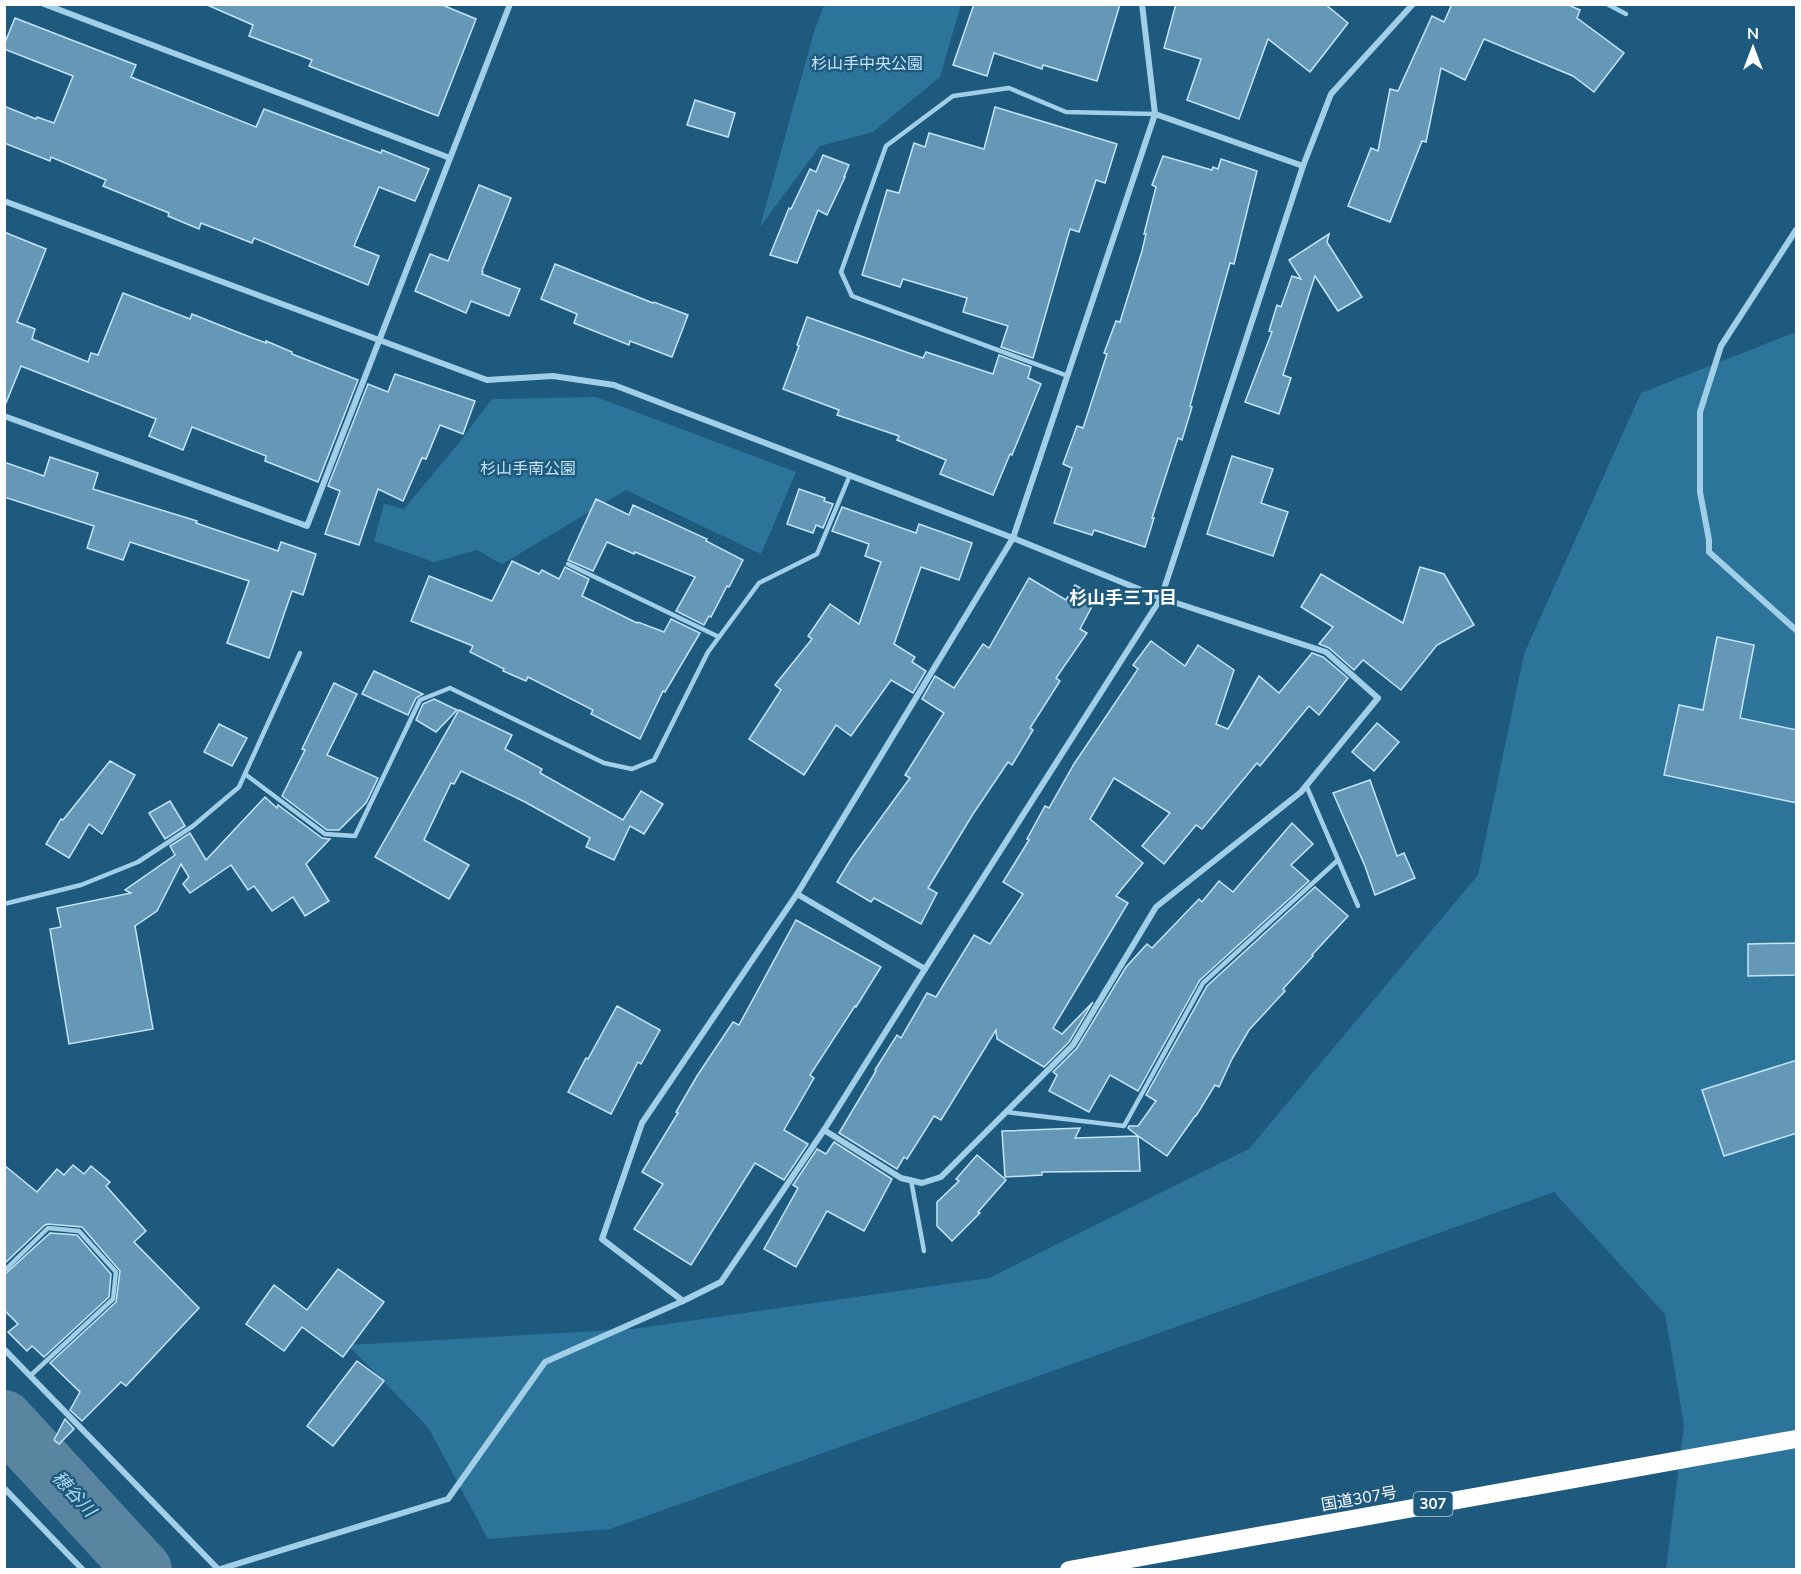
<svg xmlns="http://www.w3.org/2000/svg" width="1801" height="1574" viewBox="0 0 1801 1574" font-family="'Nunito Sans','Noto Sans JP',sans-serif">
<rect width="100%" height="100%" fill="#1e5a7e"/>
<g fill="#2d749b">
<path d="M 824,5 L 961,5 L 940,77 L 873,132 L 820,146 L 760,227 L 814,32 Z"/>
<path d="M 1796,332 L 1796,1569 L 1666,1569 L 1684,1425 L 1665,1314 L 1554,1192 L 610,1529 L 488,1539 L 428,1427 L 348,1345 L 633,1329 L 989,1278 L 1249,1149 L 1478,875 L 1524,654 L 1641,393 Z"/>
<path d="M 596,397 L 796,472 L 761,554 L 626,490 L 502,564 L 477,550 L 434,562 L 374,541 L 384,504 L 404,509 L 458,444 L 492,399 Z"/>
</g>
<g fill="none" stroke-linecap="round" stroke-linejoin="round">
<path stroke="#5985a0" stroke-width="58" d="M 4,1419 L 143,1570"/>
</g>
<g fill="#6498b6" stroke="#c5e5f6" stroke-width="1.5">
<path d="M 205,4 L 440,4 L 476,19 L 438,116 L 309,66 L 312,60 L 249,36 L 253,25 Z"/>
<path d="M 974,4 L 1120,4 L 1097,81 L 1043,65 L 1042,69 L 994,53 L 987,76 L 953,65 Z"/>
<path d="M 1176,4 L 1325,4 L 1348,23 L 1310,72 L 1268,39 L 1239,119 L 1187,100 L 1201,59 L 1164,48 Z"/>
<path d="M 1452,4 L 1566,4 L 1580,10 L 1577,18 L 1624,53 L 1594,92 L 1573,76 L 1484,39 L 1465,80 L 1441,68 L 1426,142 L 1422,141 L 1390,222 L 1348,206 L 1371,148 L 1378,151 L 1390,89 L 1398,91 L 1432,16 L 1444,22 Z"/>
<path d="M 15,18 L 136,65 L 131,77 L 256,127 L 264,109 L 381,153 L 382,150 L 429,169 L 415,201 L 379,187 L 354,246 L 379,256 L 368,285 L 254,238 L 252,243 L 201,223 L 199,229 L 168,216 L 169,213 L 103,186 L 106,180 L 51,157 L 50,161 L 4,143 L 4,106 L 36,119 L 37,117 L 54,123 L 73,76 L 4,49 L 4,45 Z"/>
<path d="M 695,100 L 735,113 L 728,137 L 687,125 Z"/>
<path d="M 995,107 L 1117,144 L 1105,183 L 1096,180 L 1079,232 L 1070,229 L 1033,358 L 1001,347 L 1008,326 L 963,312 L 967,298 L 903,279 L 900,287 L 862,275 L 887,190 L 899,193 L 914,143 L 925,147 L 929,133 L 984,149 Z"/>
<path d="M 823,155 L 849,165 L 844,177 L 845,177 L 827,215 L 818,210 L 797,263 L 770,255 L 789,208 L 791,209 L 810,169 L 816,172 Z"/>
<path d="M 1163,156 L 1212,170 L 1213,167 L 1218,169 L 1221,159 L 1257,171 L 1234,264 L 1230,263 L 1190,406 L 1192,407 L 1182,440 L 1178,438 L 1152,518 L 1154,518 L 1145,547 L 1094,530 L 1092,535 L 1054,523 L 1072,468 L 1063,464 L 1077,426 L 1083,428 L 1107,354 L 1104,353 L 1116,321 L 1120,322 L 1142,251 L 1146,234 L 1144,234 L 1156,187 L 1152,185 Z"/>
<path d="M 479,185 L 511,198 L 482,271 L 483,272 L 482,274 L 520,289 L 509,316 L 471,301 L 466,313 L 415,291 L 430,254 L 448,261 Z"/>
<path d="M 4,232 L 46,249 L 17,322 L 35,329 L 32,339 L 88,362 L 91,353 L 98,355 L 123,293 L 190,319 L 192,314 L 237,332 L 266,343 L 266,341 L 292,352 L 292,354 L 358,380 L 318,482 L 265,461 L 266,456 L 192,427 L 183,450 L 149,436 L 156,419 L 21,366 L 6,403 L 4,403 Z"/>
<path d="M 1329,234 L 1327,242 L 1362,297 L 1338,311 L 1315,276 L 1283,375 L 1291,378 L 1279,414 L 1245,402 L 1272,332 L 1269,331 L 1277,305 L 1281,307 L 1292,276 L 1301,279 L 1289,260 Z"/>
<path d="M 555,264 L 653,303 L 654,302 L 688,315 L 672,357 L 630,341 L 629,345 L 574,323 L 577,314 L 541,299 Z"/>
<path d="M 807,317 L 923,358 L 926,352 L 993,374 L 999,355 L 1031,367 L 1028,378 L 1041,384 L 1012,455 L 1010,454 L 993,495 L 940,474 L 946,460 L 897,440 L 899,436 L 837,415 L 839,410 L 783,389 L 799,346 L 797,345 Z"/>
<path d="M 395,374 L 475,401 L 463,434 L 440,425 L 426,459 L 422,458 L 403,501 L 378,489 L 359,545 L 325,534 L 340,491 L 328,486 L 368,384 L 388,392 Z"/>
<path d="M 1232,456 L 1273,469 L 1261,503 L 1288,512 L 1273,556 L 1207,534 Z"/>
<path d="M 50,457 L 98,473 L 93,489 L 197,521 L 196,523 L 278,551 L 281,542 L 316,554 L 303,595 L 292,591 L 269,658 L 227,643 L 249,581 L 130,542 L 123,560 L 87,548 L 94,526 L 4,497 L 4,462 L 44,476 Z"/>
<path d="M 799,489 L 825,498 L 824,501 L 833,504 L 823,528 L 816,525 L 813,533 L 787,524 Z"/>
<path d="M 596,499 L 629,515 L 633,505 L 707,539 L 706,541 L 743,560 L 729,587 L 727,586 L 711,617 L 709,616 L 704,625 L 676,611 L 695,577 L 635,552 L 634,554 L 607,542 L 593,571 L 568,560 Z"/>
<path d="M 842,507 L 916,533 L 919,524 L 972,543 L 959,580 L 921,567 L 894,644 L 915,657 L 912,662 L 926,671 L 913,693 L 891,680 L 851,736 L 836,725 L 804,775 L 749,739 L 781,690 L 775,685 L 812,639 L 808,636 L 830,604 L 859,624 L 881,562 L 865,556 L 869,544 L 832,531 Z"/>
<path d="M 512,561 L 539,574 L 542,570 L 559,579 L 565,567 L 589,579 L 582,596 L 637,623 L 638,622 L 664,632 L 671,619 L 700,633 L 665,692 L 663,691 L 640,739 L 591,714 L 593,710 L 528,677 L 526,681 L 503,671 L 504,669 L 470,652 L 473,646 L 411,621 L 429,576 L 492,601 Z"/>
<path d="M 1420,567 L 1444,574 L 1474,625 L 1437,645 L 1401,690 L 1363,660 L 1354,670 L 1329,648 L 1319,644 L 1333,627 L 1301,607 L 1321,574 L 1403,623 Z"/>
<path d="M 1029,578 L 1066,600 L 1075,585 L 1097,597 L 1080,629 L 1087,633 L 1056,678 L 1060,681 L 1030,728 L 1033,730 L 1012,765 L 1008,762 L 973,814 L 928,888 L 937,893 L 921,924 L 874,898 L 871,902 L 837,882 L 851,859 L 910,778 L 905,775 L 944,713 L 922,699 L 935,676 L 954,688 L 983,644 L 989,648 Z"/>
<path d="M 1717,637 L 1754,645 L 1740,718 L 1797,730 L 1797,803 L 1664,775 L 1679,705 L 1703,710 Z"/>
<path d="M 1151,641 L 1185,666 L 1198,645 L 1234,670 L 1216,724 L 1228,729 L 1259,676 L 1279,693 L 1312,653 L 1323,657 L 1348,678 L 1319,715 L 1309,706 L 1260,766 L 1257,763 L 1202,829 L 1196,825 L 1164,864 L 1142,846 L 1170,813 L 1114,778 L 1090,819 L 1143,863 L 1116,896 L 1128,903 L 1053,1028 L 1062,1034 L 1093,1002 L 1069,1042 L 1044,1067 L 997,1039 L 996,1030 L 941,1120 L 934,1116 L 907,1159 L 904,1157 L 897,1169 L 839,1133 L 876,1071 L 875,1070 L 897,1035 L 901,1038 L 927,993 L 936,997 L 974,935 L 990,944 L 1023,894 L 1003,882 L 1029,840 L 1027,839 L 1045,806 L 1049,808 L 1074,764 L 1138,669 L 1133,665 Z"/>
<path d="M 374,671 L 423,694 L 416,698 L 408,715 L 362,694 Z"/>
<path d="M 334,683 L 357,694 L 327,755 L 378,778 L 366,803 L 339,830 L 327,830 L 282,796 L 305,750 L 302,749 Z"/>
<path d="M 434,699 L 457,710 L 436,732 L 416,720 L 423,704 Z"/>
<path d="M 459,710 L 512,735 L 505,749 L 542,769 L 540,773 L 623,820 L 641,791 L 663,804 L 644,834 L 630,826 L 614,860 L 586,847 L 590,838 L 525,802 L 461,771 L 454,784 L 451,783 L 424,840 L 469,865 L 449,899 L 375,857 Z"/>
<path d="M 1377,723 L 1399,742 L 1374,771 L 1352,752 Z"/>
<path d="M 219,724 L 247,738 L 232,766 L 204,752 Z"/>
<path d="M 110,761 L 135,775 L 102,834 L 89,824 L 69,858 L 46,844 L 61,819 L 63,820 Z"/>
<path d="M 1370,780 L 1397,856 L 1404,853 L 1415,878 L 1375,895 L 1365,866 L 1333,793 Z"/>
<path d="M 265,797 L 277,808 L 278,805 L 322,838 L 330,839 L 306,864 L 329,901 L 305,916 L 293,897 L 272,911 L 254,886 L 248,890 L 231,865 L 190,893 L 183,884 L 189,877 L 181,864 L 157,911 L 135,926 L 153,1029 L 69,1044 L 50,929 L 61,927 L 57,908 L 131,893 L 125,890 L 175,855 L 170,846 L 190,833 L 206,860 Z"/>
<path d="M 170,801 L 185,826 L 165,839 L 149,813 Z"/>
<path d="M 1292,823 L 1313,844 L 1291,865 L 1309,881 L 1200,980 L 1138,1091 L 1110,1075 L 1089,1112 L 1049,1091 L 1057,1075 L 1053,1072 L 1077,1048 L 1126,967 L 1147,944 L 1152,948 L 1199,899 L 1202,902 L 1219,881 L 1233,892 Z"/>
<path d="M 1315,887 L 1348,916 L 1312,955 L 1313,956 L 1283,989 L 1285,991 L 1249,1030 L 1232,1059 L 1219,1087 L 1215,1085 L 1196,1116 L 1195,1116 L 1167,1156 L 1138,1136 L 1140,1171 L 1042,1172 L 1042,1175 L 1005,1177 L 1002,1131 L 1080,1128 L 1075,1138 L 1138,1136 L 1128,1128 L 1129,1126 L 1138,1126 L 1156,1101 L 1146,1095 L 1207,986 Z"/>
<path d="M 796,920 L 881,967 L 856,1007 L 855,1006 L 810,1075 L 814,1078 L 784,1130 L 808,1144 L 784,1180 L 755,1163 L 691,1265 L 634,1229 L 663,1184 L 642,1172 L 678,1113 L 676,1112 L 697,1076 L 733,1022 L 739,1025 Z"/>
<path d="M 1797,943 L 1797,975 L 1748,976 L 1748,944 Z"/>
<path d="M 617,1006 L 660,1030 L 641,1064 L 638,1062 L 611,1114 L 568,1092 L 586,1058 L 588,1059 Z"/>
<path d="M 1797,1060 L 1797,1133 L 1724,1156 L 1702,1090 Z"/>
<path d="M 834,1142 L 892,1179 L 864,1231 L 827,1211 L 796,1267 L 764,1249 L 798,1188 L 793,1185 L 817,1149 L 826,1154 Z"/>
<path d="M 977,1155 L 1006,1180 L 978,1212 L 980,1213 L 952,1241 L 937,1226 L 937,1202 L 959,1181 L 956,1179 Z"/>
<path d="M 4,1165 L 37,1192 L 57,1169 L 64,1175 L 73,1165 L 84,1174 L 91,1166 L 110,1182 L 106,1186 L 146,1231 L 134,1242 L 199,1308 L 126,1386 L 121,1382 L 82,1421 L 70,1410 L 80,1392 L 50,1363 L 116,1302 L 120,1271 L 82,1227 L 48,1224 L 45,1225 L 4,1264 Z"/>
<path d="M 50,1233 L 77,1235 L 111,1274 L 109,1297 L 44,1357 L 32,1346 L 27,1351 L 8,1332 L 18,1324 L 4,1310 L 4,1275 Z"/>
<path d="M 338,1269 L 384,1302 L 343,1357 L 302,1327 L 284,1351 L 246,1324 L 274,1285 L 307,1310 Z"/>
<path d="M 357,1361 L 384,1381 L 333,1446 L 307,1426 Z"/>
<path d="M 65,1419 L 74,1429 L 59,1444 L 54,1440 Z"/>
</g>
<g fill="none" stroke-linecap="round" stroke-linejoin="round">
<g stroke="#a1cfe8" stroke-width="4.5">
<path d="M 1607,4 L 1626,14"/>
<path d="M 1068,376 L 852,296 L 841,272 L 886,146 L 953,96 L 1009,88 L 1066,112 L 1155,114"/>
<path d="M 568,564 L 719,637"/>
<path d="M 245,774 L 325,834 L 355,836 L 420,700 L 450,688 L 604,763 L 632,769 L 654,760 L 708,652 L 759,583 L 817,554 L 850,475"/>
<path d="M 1306,785 L 1358,906"/>
<path d="M 4,904 L 81,885 L 138,862 L 193,826 L 239,787 L 300,653"/>
<path d="M 1006,1112 L 1124,1126 L 1203,983 L 1338,860"/>
<path d="M 911,1180 L 924,1251"/>
<path d="M 4,1271 L 48,1228 L 79,1231 L 116,1272 L 113,1299 L 30,1376"/>
</g>
<g stroke="#a1cfe8" stroke-width="6">
<path d="M 44,4 L 450,158"/>
<path d="M 1142,4 L 1155,114"/>
<path d="M 4,201 L 487,380 L 553,376 L 614,385 L 1013,538 L 1161,598 L 1326,652 L 1378,698 L 1301,792 L 1156,907 L 1073,1045 L 941,1177 L 922,1183 L 901,1178 L 824,1130 L 721,1282 L 683,1301 L 545,1362 L 448,1499 L 217,1570"/>
<path d="M 1796,230 L 1721,346 L 1700,412 L 1700,492 L 1709,540 L 1709,552 L 1796,630"/>
<path d="M 4,416 L 307,526 L 510,4"/>
<path d="M 797,894 L 925,969 L 824,1130"/>
<path d="M 925,969 L 1161,598 L 1303,166 L 1331,94 L 1413,4"/>
<path d="M 683,1301 L 602,1239 L 642,1123 L 797,894 L 1013,538 L 1155,114 L 1303,166"/>
<path d="M 4,1349 L 218,1569"/>
<path d="M 4,1488 L 83,1570"/>
</g>
<path stroke="#fff" stroke-width="18" d="M 1069,1570 L 1796,1439"/>
</g>
<g text-anchor="middle" stroke-width="5" stroke-linejoin="round" paint-order="stroke">
<rect fill="#1e5a7e" stroke="#bcced8" stroke-width="1.5" x="1413.5" y="1492" width="39" height="24" rx="4.5"/>
<g font-size="15" font-weight="bold" fill="#fff">
<text x="1433" y="1509">307</text>
</g>
<g font-size="16" fill="#c5e5f6" stroke="#1e5a7e">
<text x="867" y="69">杉山手中央公園</text>
<text x="528" y="474">杉山手南公園</text>
</g>
<g font-size="16" fill="#fff" stroke="#1e5a7e">
<text transform="translate(1359 1498) rotate(-10)" y="6">国道307号</text>
</g>
<g font-size="18" font-weight="bold" fill="#fff" stroke="#1e5a7e">
<text x="1123" y="604">杉山手三丁目</text>
</g>
<g font-size="18" font-style="italic" fill="#acd8f0" stroke="#1e5a7e">
<text transform="translate(74 1494) rotate(47)" y="6">穂谷川</text>
</g>
</g>
<rect width="1801" height="1574" fill="none" stroke="#ffffff" stroke-width="12"/>
<g transform="translate(1753 48)" stroke="#1e5a7e" stroke-width="4.5" paint-order="stroke">
<path d="M0-4.5L10 22L0 15L-10 22Z" fill="#ffffff"/>
<text y="-9" font-size="16" font-weight="bold" text-anchor="middle" fill="#ffffff">N</text>
</g>
</svg>
